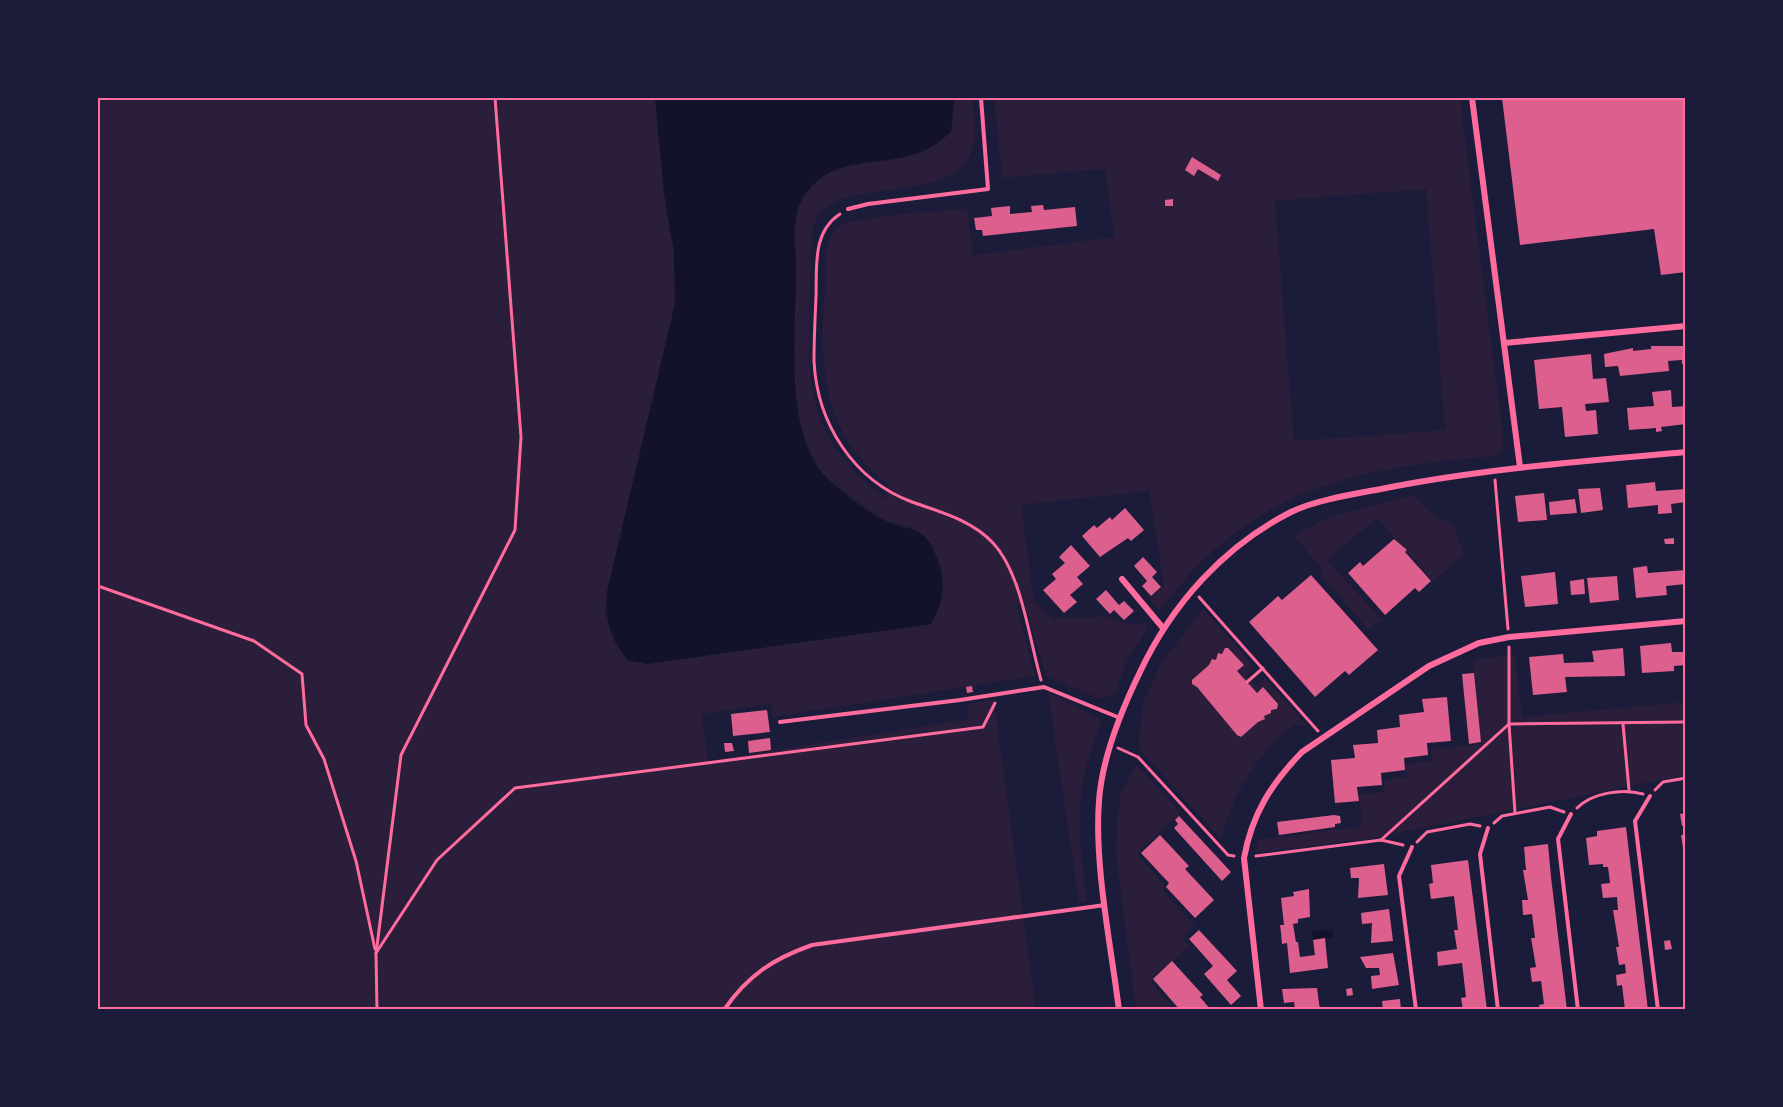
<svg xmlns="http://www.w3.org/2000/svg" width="1783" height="1107" viewBox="0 0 1783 1107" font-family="Rubik,sans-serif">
<rect width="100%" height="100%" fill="#1b1b3a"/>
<g fill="#2a1e3b" fill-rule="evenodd">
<path d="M 98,98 L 655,98 L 664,193 L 674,252 L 675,304 L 607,592 L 605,615 L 615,643 L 647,664 L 931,624 L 912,527 C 885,523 873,515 852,497 C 842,489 828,481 821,471 C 785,417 793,340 796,279 C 797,246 788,210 813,184 C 854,141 955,182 954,98 L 972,98 C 973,111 977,130 974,144 C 961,203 865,179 825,208 C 819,212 816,221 813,227 C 810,258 810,289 809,320 C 808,405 816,445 887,499 L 888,484 C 835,443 821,392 823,327 C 823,302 827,278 826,253 C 828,239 832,229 846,222 L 908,213 L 967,209 L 973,255 L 1114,237 L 1105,169 L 1002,178 L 994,98 L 1460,98 L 1504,444 L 1497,456 C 1354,468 1250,488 1160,611 L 1150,599 L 1164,586 L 1149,491 L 1021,505 L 1034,601 L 1052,619 L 1106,616 L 1123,623 L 1149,625 L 1126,663 L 1114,695 L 1098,698 L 1046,676 L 1024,602 L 1017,605 L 1035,676 L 773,717 L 771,704 L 702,714 L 708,761 L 968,719 L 967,704 L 994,700 L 1036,1009 L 98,1010 ZM 1426,189 L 1445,430 L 1294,441 L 1275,201 Z"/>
<path d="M 1413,495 L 1429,511 L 1454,526 L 1464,555 L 1433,581 L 1377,518 L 1327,560 L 1382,620 L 1368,629 L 1320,574 L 1323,570 L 1294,536 L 1329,517 Z"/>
<path d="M 1203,609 L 1255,667 L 1247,675 L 1257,685 L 1265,678 L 1308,727 L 1294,724 C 1257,755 1233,792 1221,839 L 1138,748 L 1143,702 L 1161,663 Z"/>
<path d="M 1515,654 L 1522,717 L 1685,702 L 1685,775 L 1367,839 L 1256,853 L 1258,840 L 1362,826 L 1359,794 L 1384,792 L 1383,780 L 1407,777 L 1406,764 L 1432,761 L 1431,749 L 1481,744 L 1473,660 Z"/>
<path d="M 1048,692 L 1102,720 C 1073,792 1077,826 1087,901 L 1079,903 Z"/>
<path d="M 1136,765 L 1181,812 L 1137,854 L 1165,886 L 1162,890 L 1195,926 L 1182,938 L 1189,946 L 1150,982 L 1174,1009 L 1136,1009 L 1116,856 L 1117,820 L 1121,792 Z"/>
</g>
<g fill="#12122b">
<path d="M 655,98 L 954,98 L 951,132 C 942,140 932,147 921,152 C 888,166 841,156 814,184 C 808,189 799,203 797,210 C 792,230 796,254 796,274 C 796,328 784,428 822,473 C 836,489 868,513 887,522 C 904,531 920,524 932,547 C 947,576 946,597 931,624 L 647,664 L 627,660 C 611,637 605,621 607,592 L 675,304 L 674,252 L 664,193 Z"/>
<path d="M 1332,929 L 1333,938 L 1313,939 L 1312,932 Z"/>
</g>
<g fill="#dd5f8e">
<path d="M 1502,98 L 1686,98 L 1686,272 L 1661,275 L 1654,229 L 1520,245 Z"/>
<path d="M 1192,157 L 1221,175 L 1218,181 L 1198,169 L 1194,176 L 1185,170 Z"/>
<path d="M 1173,199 L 1173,206 L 1165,206 L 1165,200 Z"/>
<path d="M 1043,205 L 1044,210 L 1075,207 L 1077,226 L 983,236 L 982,230 L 976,230 L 974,218 L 992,216 L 991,208 L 1010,206 L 1010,214 L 1032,212 L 1031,206 Z"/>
<path d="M 1651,346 L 1686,346 L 1686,363 L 1682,364 L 1682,360 L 1668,361 L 1669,371 L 1620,376 L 1618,366 L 1605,367 L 1604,354 L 1633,348 L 1633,351 L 1651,349 Z"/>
<path d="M 1591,354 L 1593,379 L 1606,378 L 1609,402 L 1585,404 L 1586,411 L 1596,410 L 1598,434 L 1565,437 L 1562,407 L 1539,409 L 1534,360 Z"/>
<path d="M 1671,390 L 1672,407 L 1686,406 L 1686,424 L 1661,427 L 1662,431 L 1656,432 L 1656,428 L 1629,430 L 1627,408 L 1654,406 L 1652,392 Z"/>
<path d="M 1655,482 L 1656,491 L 1686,489 L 1686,502 L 1671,504 L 1672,513 L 1658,514 L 1658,505 L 1628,508 L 1626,485 Z"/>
<path d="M 1600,488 L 1603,510 L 1581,513 L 1578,489 Z"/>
<path d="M 1544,493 L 1547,520 L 1518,522 L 1515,496 Z"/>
<path d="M 1575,499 L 1577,513 L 1550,515 L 1549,502 Z"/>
<path d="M 1125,508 L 1144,530 L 1131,541 L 1128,538 L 1100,557 L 1082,536 L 1094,525 L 1097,528 L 1110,517 L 1112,520 Z"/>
<path d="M 1674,538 L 1674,544 L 1665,544 L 1664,539 Z"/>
<path d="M 1394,539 L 1407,550 L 1405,552 L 1431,581 L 1419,592 L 1415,588 L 1385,615 L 1348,573 L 1360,562 L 1363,566 Z"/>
<path d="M 1071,545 L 1090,566 L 1077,577 L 1083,584 L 1070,595 L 1077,602 L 1064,613 L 1043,590 L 1056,579 L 1052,574 L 1065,563 L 1059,557 Z"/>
<path d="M 1143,557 L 1157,572 L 1152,577 L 1161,587 L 1151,596 L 1142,586 L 1147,581 L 1134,566 Z"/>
<path d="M 1647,566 L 1648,573 L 1686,570 L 1686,584 L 1666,586 L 1667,595 L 1636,598 L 1633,568 Z"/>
<path d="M 1555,572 L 1558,604 L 1525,607 L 1521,576 Z"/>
<path d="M 1311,575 L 1378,650 L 1349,675 L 1345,671 L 1315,697 L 1249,622 L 1278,596 L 1282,600 Z"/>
<path d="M 1617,576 L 1619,600 L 1590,603 L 1587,578 Z"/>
<path d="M 1584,579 L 1585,594 L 1571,595 L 1570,581 Z"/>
<path d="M 1106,590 L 1119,605 L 1124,601 L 1134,611 L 1124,620 L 1114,610 L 1110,614 L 1096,599 Z"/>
<path d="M 1671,643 L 1672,652 L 1686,652 L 1686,665 L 1674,666 L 1674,671 L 1642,673 L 1640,646 Z"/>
<path d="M 1225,648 L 1228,648 L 1244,665 L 1237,671 L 1257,693 L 1263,687 L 1278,704 L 1277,709 L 1271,710 L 1271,713 L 1264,716 L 1265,719 L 1258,722 L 1241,737 L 1237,735 L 1197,687 L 1192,684 L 1192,680 L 1209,665 L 1212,659 L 1216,660 L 1218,653 L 1222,654 Z"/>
<path d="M 1623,648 L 1625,676 L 1565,677 L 1567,692 L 1533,695 L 1529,657 L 1563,654 L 1564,663 L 1594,662 L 1592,651 Z"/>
<path d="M 1474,673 L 1481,742 L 1469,744 L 1462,674 Z"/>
<path d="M 972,686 L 973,692 L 967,693 L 966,687 Z"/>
<path d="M 1447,697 L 1451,741 L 1427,743 L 1428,755 L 1404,758 L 1405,770 L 1381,773 L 1382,785 L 1357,787 L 1359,801 L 1335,803 L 1331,760 L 1355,758 L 1353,745 L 1378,743 L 1377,730 L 1400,727 L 1399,715 L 1424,712 L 1422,699 Z"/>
<path d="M 767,710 L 770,732 L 733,736 L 731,714 Z"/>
<path d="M 770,738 L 771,750 L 749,753 L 748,741 Z"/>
<path d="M 724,743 L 732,743 L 734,751 L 725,752 Z"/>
<path d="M 1686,813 L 1686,825 L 1682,826 L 1680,814 Z"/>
<path d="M 1334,815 L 1340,816 L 1341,823 L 1335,824 L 1335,827 L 1279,835 L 1277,822 Z"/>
<path d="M 1179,816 L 1231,872 L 1222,881 L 1174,828 L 1178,824 L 1175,820 Z"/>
<path d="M 1626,827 L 1638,928 L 1648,1010 L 1625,1010 L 1622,985 L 1617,986 L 1616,975 L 1626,973 L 1625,964 L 1619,965 L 1616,947 L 1619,947 L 1613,910 L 1618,910 L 1617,897 L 1603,898 L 1601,884 L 1610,883 L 1608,867 L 1603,867 L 1603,864 L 1589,865 L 1586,838 L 1597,836 L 1597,831 Z"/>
<path d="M 1160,835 L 1189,866 L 1185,869 L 1214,900 L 1195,918 L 1166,887 L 1169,883 L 1141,853 Z"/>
<path d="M 1681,835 L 1686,835 L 1686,847 L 1683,848 Z"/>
<path d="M 1548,844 L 1551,877 L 1567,1010 L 1540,1010 L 1539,1005 L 1544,1004 L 1541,981 L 1532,982 L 1530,968 L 1536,967 L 1531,938 L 1535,938 L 1532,914 L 1523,915 L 1522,900 L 1528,900 L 1523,870 L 1526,870 L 1524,847 Z"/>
<path d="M 1468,860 L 1481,961 L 1487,1010 L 1463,1010 L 1461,998 L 1466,997 L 1462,963 L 1438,966 L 1437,952 L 1457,949 L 1454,930 L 1458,930 L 1454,896 L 1431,899 L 1429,884 L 1433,883 L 1431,865 Z"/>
<path d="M 1384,864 L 1388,895 L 1358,898 L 1359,878 L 1351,878 L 1350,868 Z"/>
<path d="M 1309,889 L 1310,917 L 1298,919 L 1298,923 L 1293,924 L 1296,942 L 1298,942 L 1300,957 L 1315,955 L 1313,940 L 1325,938 L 1328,968 L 1290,973 L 1287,943 L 1282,944 L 1281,933 L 1280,925 L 1284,925 L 1281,898 L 1294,896 L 1293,892 Z"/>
<path d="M 1389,909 L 1393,941 L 1371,943 L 1372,923 L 1362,924 L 1361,913 Z"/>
<path d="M 1199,930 L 1237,971 L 1227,980 L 1241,996 L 1231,1005 L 1204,974 L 1213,966 L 1189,939 Z"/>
<path d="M 1670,940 L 1672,949 L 1665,950 L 1664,941 Z"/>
<path d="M 1393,953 L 1399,985 L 1372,989 L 1371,976 L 1380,975 L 1379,968 L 1366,968 L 1360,957 Z"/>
<path d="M 1172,961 L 1203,995 L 1200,997 L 1211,1010 L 1180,1010 L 1153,979 Z"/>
<path d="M 1317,988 L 1320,1010 L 1295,1010 L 1294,1002 L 1284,1003 L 1282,989 Z"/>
<path d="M 1352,988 L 1353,995 L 1347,996 L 1346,989 Z"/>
<path d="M 1400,999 L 1401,1010 L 1383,1010 L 1382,1001 Z"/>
</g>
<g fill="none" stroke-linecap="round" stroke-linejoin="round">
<g stroke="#ff6b9d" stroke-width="3">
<path d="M 840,214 C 812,232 817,267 816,297 C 815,318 814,340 814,361 C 817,423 853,480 912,502 C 940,512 972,520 993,543 C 1022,574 1029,639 1041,680"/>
<path d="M 1495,480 L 1508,629"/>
<path d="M 98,586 L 254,641 L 302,674 L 306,725 L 324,759 L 356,861 L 375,949"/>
<path d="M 1199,597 L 1318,731"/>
<path d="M 1509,647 L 1509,724 L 1515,813"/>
<path d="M 1247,682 L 1263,668"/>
<path d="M 1623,724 L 1629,790"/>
<path d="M 1118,748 L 1138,757 L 1228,855 L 1234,856"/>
<path d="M 1655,790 L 1663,782 L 1686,778"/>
<path d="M 1577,808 C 1592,793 1622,788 1643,794"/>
<path d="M 1494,823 L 1502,816 L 1550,807 L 1564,812"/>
<path d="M 1381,840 L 1509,724 L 1686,722"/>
<path d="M 1417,842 L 1427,832 L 1470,824 L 1480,826"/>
<path d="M 1256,856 L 1381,840 L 1403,845"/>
<path d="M 376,953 L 437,860 L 515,788 L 983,727 L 995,703"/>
<path d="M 377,1010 L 376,954 L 401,755 L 515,530 L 521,437 L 495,98"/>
</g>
<g stroke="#ff6b9d" stroke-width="4">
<path d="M 848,209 L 868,204 L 988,189 L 981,98"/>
<path d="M 780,722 L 960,700 L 1044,687 L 1120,718"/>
<path d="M 1650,796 L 1635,821 L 1658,1010"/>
<path d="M 1571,814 L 1558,839 L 1578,1010"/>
<path d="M 1488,828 L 1480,854 L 1498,1010"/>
<path d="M 1412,847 L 1399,876 L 1416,1010"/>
<path d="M 724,1010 C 748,975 773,959 812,945 L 1105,905"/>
</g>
<g stroke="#ff6b9d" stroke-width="6">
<path d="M 1472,98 L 1520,467"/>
<path d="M 1504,343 L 1686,326"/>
<path d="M 1122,579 L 1163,628"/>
<path d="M 1119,1010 C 1111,946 1094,864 1099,801 C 1102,757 1121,711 1140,672 C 1172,604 1224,546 1291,512 C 1315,500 1355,494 1381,489 C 1481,469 1584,461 1686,452"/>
<path d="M 1261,1010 L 1244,858 C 1252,814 1271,784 1302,752 L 1429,666 L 1479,643 L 1509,637 L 1686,621"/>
</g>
</g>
<rect width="1783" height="1107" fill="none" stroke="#1b1b3a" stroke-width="198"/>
<rect x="99" y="99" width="1585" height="909" fill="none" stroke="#ff6b9d" stroke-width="2"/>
</svg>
